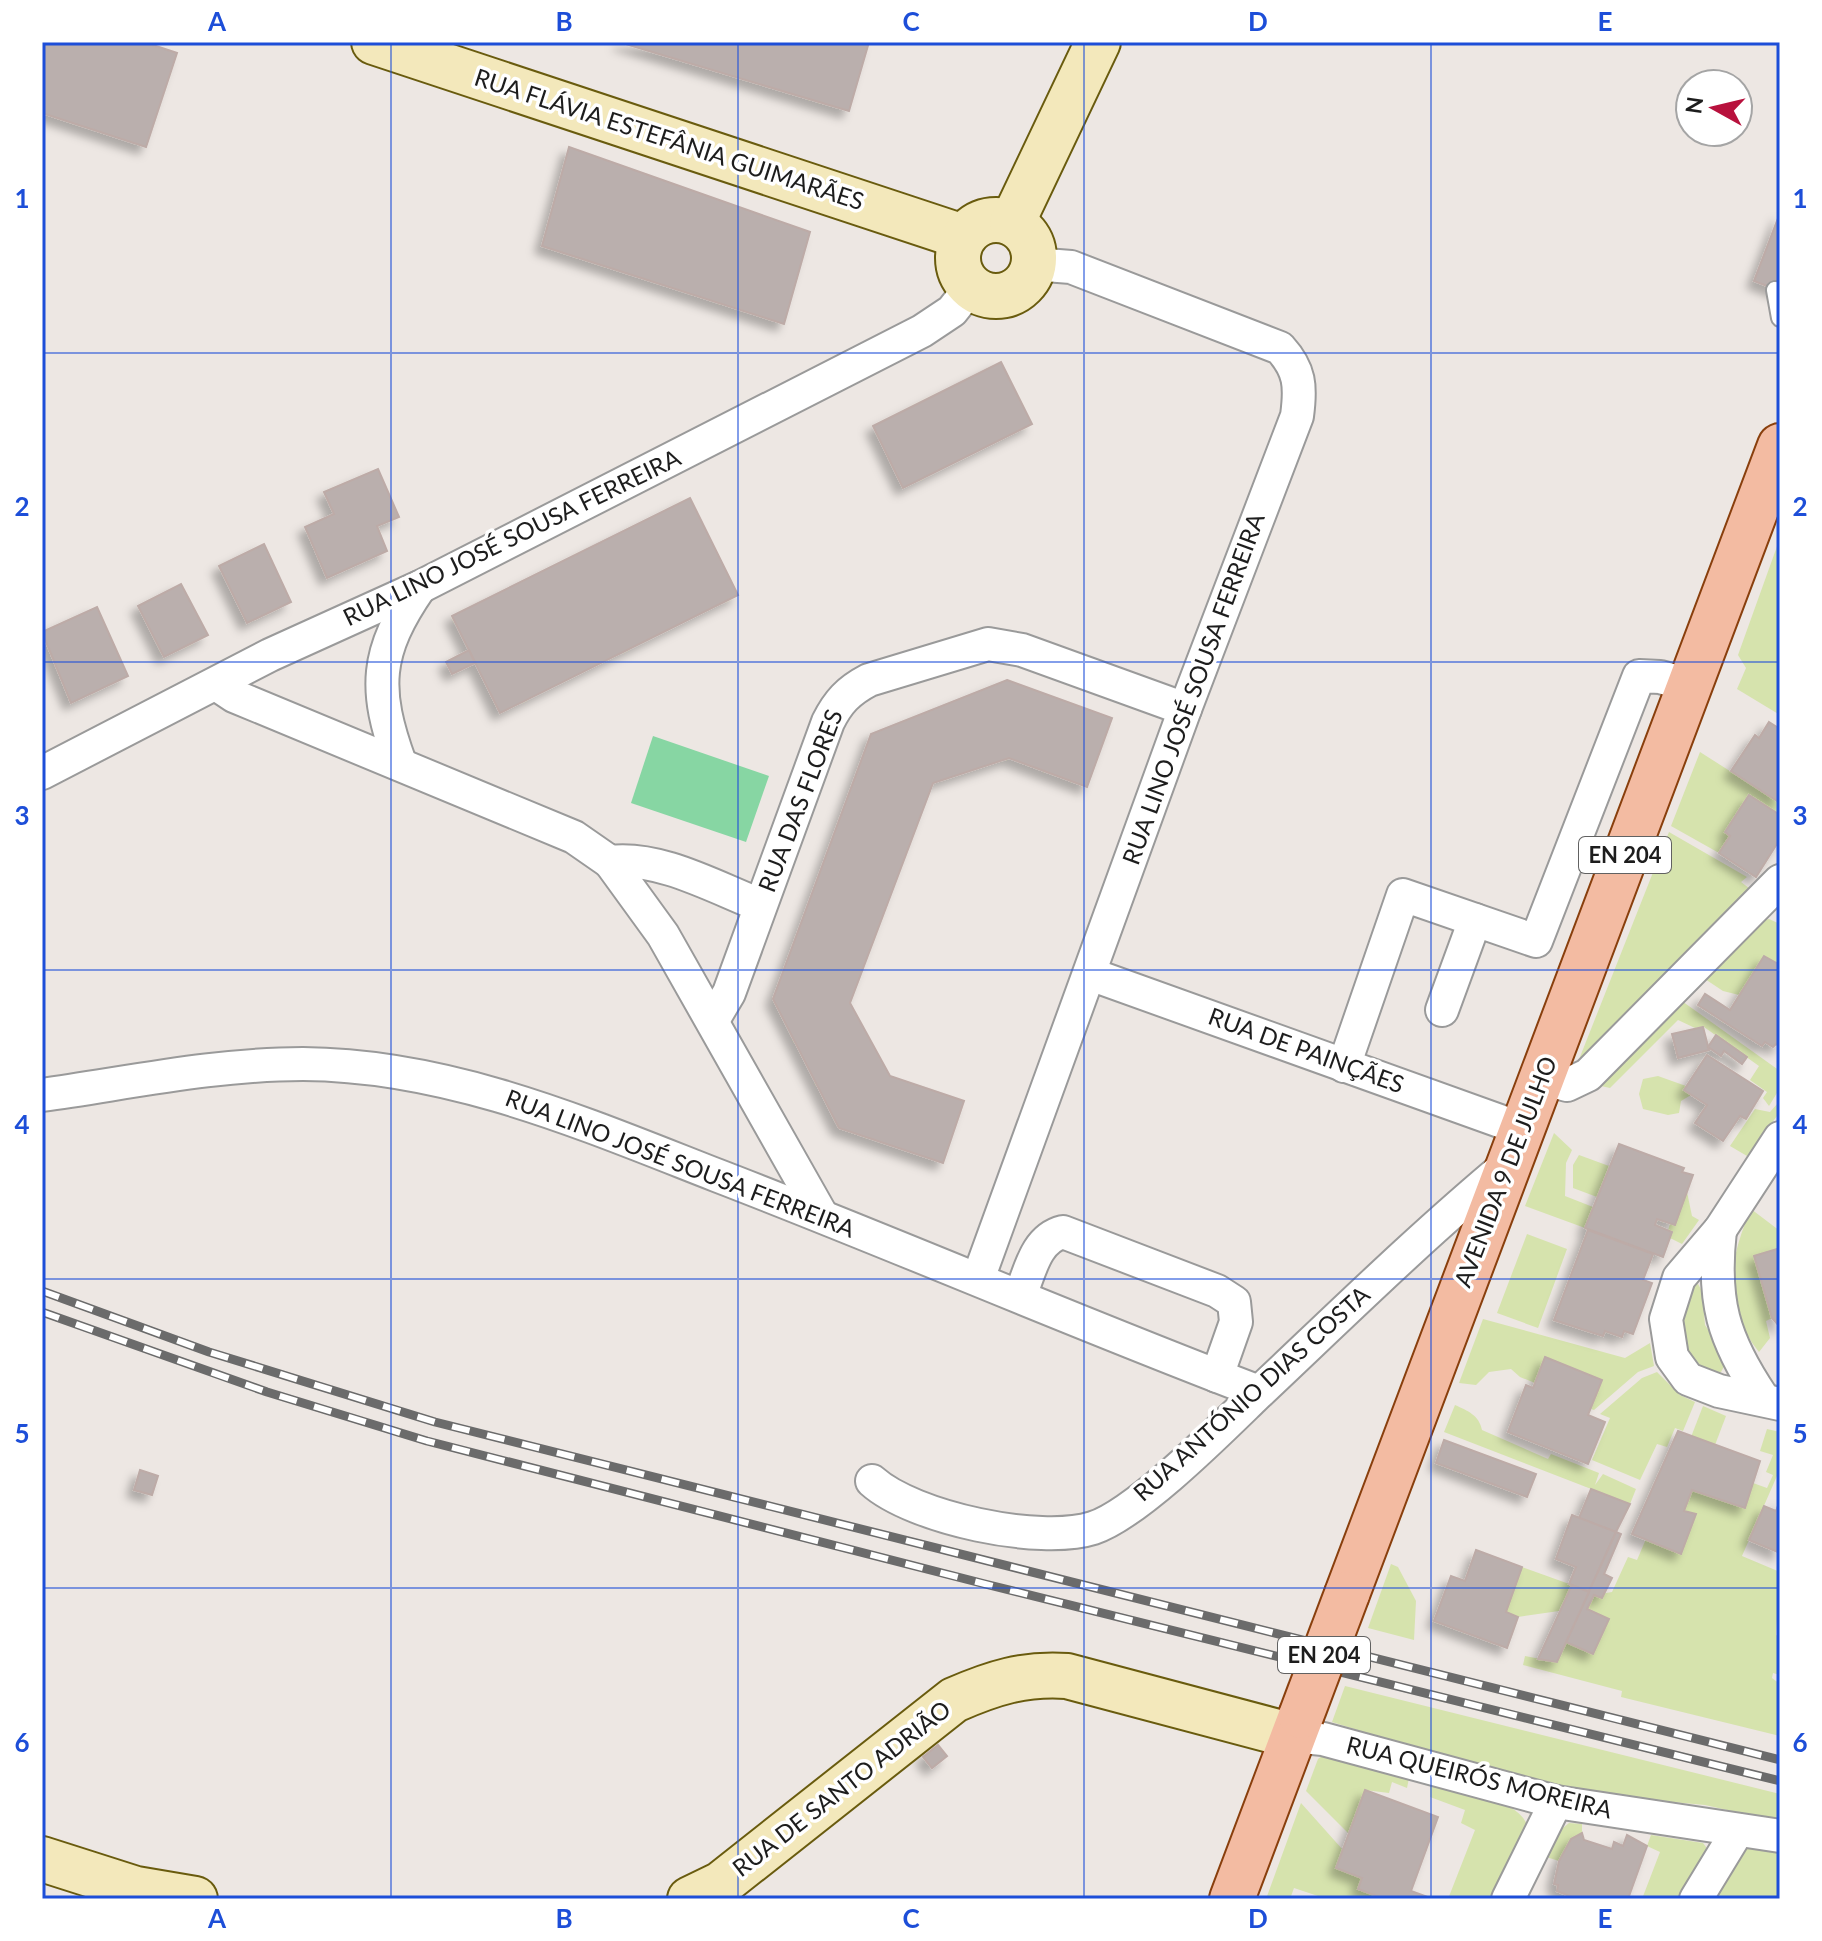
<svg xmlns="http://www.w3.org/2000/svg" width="1822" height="1941" viewBox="0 0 1822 1941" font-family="Lato,sans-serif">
<defs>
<filter id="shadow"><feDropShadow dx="-7" dy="7" stdDeviation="4" flood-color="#0004"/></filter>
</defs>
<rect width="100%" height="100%" fill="#ede7e3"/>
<g fill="#d6e3ad">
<path d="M 1780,538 L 1780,715 L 1737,689 L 1746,668 L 1738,655 Z"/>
<path d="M 1700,752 L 1780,803 L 1780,815 L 1748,795 L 1725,831 L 1730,836 L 1719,853 L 1671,826 Z"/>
<path d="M 1669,832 L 1747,877 L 1741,882 L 1754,892 L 1576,1067 Z"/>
<path d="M 1769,919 L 1780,924 L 1780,965 L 1764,956 L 1739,995 L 1723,991 L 1702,977 L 1764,920 Z"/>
<path d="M 1679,999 L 1780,1071 L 1780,1088 L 1769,1106 L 1763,1098 L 1767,1092 L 1750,1080 L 1759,1066 L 1704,1027 L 1695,1028 L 1678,1020 L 1610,1088 L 1592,1084 Z"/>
<path d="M 1658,1076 L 1686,1086 L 1684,1090 L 1691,1095 L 1681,1101 L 1679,1113 L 1668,1115 L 1643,1109 L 1639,1094 L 1643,1079 Z"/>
<path d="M 1778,1103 L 1780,1112 L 1747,1156 L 1730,1146 L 1755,1109 L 1770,1112 Z"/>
<path d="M 1554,1133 L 1572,1150 L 1566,1163 L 1565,1196 L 1593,1207 L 1585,1228 L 1525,1206 Z"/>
<path d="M 1579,1155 L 1609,1166 L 1597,1197 L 1573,1188 L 1573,1165 Z"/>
<path d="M 1687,1192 L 1692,1216 L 1699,1220 L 1682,1244 L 1670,1238 L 1672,1232 L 1668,1230 L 1670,1224 L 1675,1225 Z"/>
<path d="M 1751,1209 L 1780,1231 L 1780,1248 L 1755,1256 L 1772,1318 L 1766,1321 L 1770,1338 L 1759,1352 C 1722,1306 1728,1262 1751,1209 Z"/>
<path d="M 1527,1234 L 1567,1249 L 1538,1328 L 1497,1313 Z"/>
<path d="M 1698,1284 L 1702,1291 L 1705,1325 L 1728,1359 L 1721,1372 L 1712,1375 C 1678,1351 1676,1320 1692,1285 Z"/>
<path d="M 1483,1319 L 1625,1358 L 1650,1343 L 1654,1366 L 1638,1372 L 1594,1410 L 1591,1409 L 1602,1380 L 1545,1358 L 1535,1383 L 1520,1377 L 1511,1369 L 1489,1372 L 1476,1385 L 1459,1383 Z"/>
<path d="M 1657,1372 L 1680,1395 L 1695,1402 L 1683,1431 L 1675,1428 L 1667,1447 L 1657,1444 L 1640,1480 L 1592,1460 L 1610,1418 L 1600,1414 L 1642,1378 Z"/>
<path d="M 1455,1405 C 1468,1411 1479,1415 1482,1430 L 1548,1459 L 1551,1454 L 1599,1473 L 1595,1485 L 1603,1474 L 1636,1489 L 1630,1504 L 1444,1432 Z"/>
<path d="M 1703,1406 L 1726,1416 L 1715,1445 L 1691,1437 Z"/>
<path d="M 1767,1429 L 1780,1432 L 1780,1469 L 1742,1556 L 1780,1572 L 1776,1635 L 1780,1637 L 1780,1675 L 1773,1673 L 1772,1678 L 1780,1684 L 1780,1736 L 1621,1697 L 1622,1691 L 1523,1665 L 1525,1656 L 1556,1662 L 1566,1642 L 1593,1654 L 1609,1620 L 1587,1609 L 1594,1595 L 1612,1592 L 1628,1557 L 1637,1560 L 1646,1539 L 1682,1553 L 1695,1515 L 1684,1511 L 1692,1490 L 1744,1508 L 1753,1483 L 1767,1488 L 1773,1475 L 1766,1472 L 1773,1455 L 1760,1451 Z"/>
<path d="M 1391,1564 L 1398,1567 L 1416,1601 L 1414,1640 L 1368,1628 Z"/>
<path d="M 1522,1567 L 1572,1585 L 1559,1611 L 1518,1617 L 1506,1612 Z"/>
<path d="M 1345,1686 L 1780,1794 L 1780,1822 L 1705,1805 L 1606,1796 L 1424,1751 L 1332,1722 Z"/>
<path d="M 1323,1755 L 1409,1778 L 1407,1788 L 1392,1782 L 1389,1793 L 1365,1790 L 1349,1834 L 1306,1791 L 1318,1759 Z"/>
<path d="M 1430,1784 C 1457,1791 1518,1798 1527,1825 L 1491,1899 L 1448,1899 L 1475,1830 L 1461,1823 L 1465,1810 L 1430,1797 Z"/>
<path d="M 1301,1803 L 1343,1850 L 1336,1868 L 1362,1878 L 1358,1889 L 1385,1899 L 1327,1899 L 1294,1888 L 1290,1899 L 1266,1899 Z"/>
<path d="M 1569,1823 L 1582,1824 L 1582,1833 L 1571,1839 L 1559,1861 L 1543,1856 L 1553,1836 Z"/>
<path d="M 1651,1835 L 1703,1843 L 1709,1851 L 1682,1899 L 1642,1899 L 1660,1852 L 1647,1846 Z"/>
<path d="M 1747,1838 L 1780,1846 L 1780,1899 L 1706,1899 Z"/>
</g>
<path fill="#87d6a3" d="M 653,736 L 769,776 L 746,842 L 631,803 Z"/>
<g fill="#baafad" stroke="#bdaba7" stroke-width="2" filter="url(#shadow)">
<path d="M 42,42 L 144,42 L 177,53 L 146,147 L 42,113 Z"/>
<path d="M 619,42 L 869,42 L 849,111 Z"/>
<path d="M 569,147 L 810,232 L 784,324 L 542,246 Z"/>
<path d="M 1780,213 L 1780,291 L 1754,281 Z"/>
<path d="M 1001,362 L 1032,424 L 903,488 L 873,426 Z"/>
<path d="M 378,469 L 399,517 L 377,526 L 387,551 L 327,578 L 305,527 L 334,514 L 324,492 Z"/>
<path d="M 690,498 L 738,595 L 500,713 L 452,616 Z"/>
<path d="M 264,544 L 291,602 L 247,623 L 219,566 Z"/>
<path d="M 181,584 L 208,635 L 164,657 L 138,606 Z"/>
<path d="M 97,607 L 128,676 L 71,703 L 42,632 Z"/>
<path d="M 469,650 L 475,663 L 452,674 L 446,662 Z"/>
<path d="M 1007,680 L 1112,718 L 1087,787 L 1009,758 L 933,783 L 850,1003 L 890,1076 L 964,1101 L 943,1163 L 839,1128 L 773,999 L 871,734 Z"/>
<path d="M 1769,722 L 1780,729 L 1780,803 L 1731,771 L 1755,735 L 1759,738 Z"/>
<path d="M 1749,795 L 1780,815 L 1780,839 L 1756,877 L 1719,853 L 1730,836 L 1725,832 Z"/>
<path d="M 1764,956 L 1780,965 L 1780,1046 L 1776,1044 L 1773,1047 L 1765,1042 L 1762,1046 L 1698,1005 L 1705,994 L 1730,1010 Z"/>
<path d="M 1703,1027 L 1709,1050 L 1678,1058 L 1672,1034 Z"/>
<path d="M 1716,1035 L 1747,1057 L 1742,1064 L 1724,1051 L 1721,1056 L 1708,1047 Z"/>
<path d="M 1707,1055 L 1763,1091 L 1746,1119 L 1740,1116 L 1723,1141 L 1695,1123 L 1707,1105 L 1684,1090 Z"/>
<path d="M 1619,1144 L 1684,1168 L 1682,1172 L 1693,1175 L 1675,1225 L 1657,1219 L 1655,1225 L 1672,1232 L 1663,1257 L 1585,1228 Z"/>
<path d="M 1588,1230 L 1653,1254 L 1643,1280 L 1652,1283 L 1633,1334 L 1624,1331 L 1622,1337 L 1605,1331 L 1603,1336 L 1554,1320 Z"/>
<path d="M 1780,1248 L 1780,1327 L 1772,1318 L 1754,1256 Z"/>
<path d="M 1545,1357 L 1602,1380 L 1588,1415 L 1605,1422 L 1588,1464 L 1508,1432 L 1526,1385 L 1533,1388 Z"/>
<path d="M 1678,1431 L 1760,1461 L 1745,1508 L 1692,1490 L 1684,1511 L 1696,1514 L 1681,1554 L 1632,1534 Z"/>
<path d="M 1444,1440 L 1536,1474 L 1527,1497 L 1436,1463 Z"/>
<path d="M 140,1470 L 158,1476 L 152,1495 L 134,1490 Z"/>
<path d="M 1591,1489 L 1630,1504 L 1616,1532 L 1579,1518 Z"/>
<path d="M 1780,1500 L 1780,1553 L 1749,1540 L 1764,1506 L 1776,1511 Z"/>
<path d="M 1572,1515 L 1616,1532 L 1589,1592 L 1569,1584 L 1576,1567 L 1556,1559 Z"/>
<path d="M 1616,1532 L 1621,1534 L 1604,1574 L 1612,1578 L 1602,1598 L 1594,1595 L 1587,1609 L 1609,1619 L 1593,1654 L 1566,1642 Z"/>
<path d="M 1476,1550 L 1522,1567 L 1506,1612 L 1518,1617 L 1507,1648 L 1434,1621 L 1451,1576 L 1465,1581 Z"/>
<path d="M 1572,1585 L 1589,1592 L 1557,1662 L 1538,1659 Z"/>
<path d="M 938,1745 L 947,1756 L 932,1768 L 923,1757 Z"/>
<path d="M 1365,1790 L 1438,1817 L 1411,1891 L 1433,1899 L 1385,1899 L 1358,1889 L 1362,1878 L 1336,1868 Z"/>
<path d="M 1582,1833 L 1584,1840 L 1612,1849 L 1614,1842 L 1623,1846 L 1627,1835 L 1647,1846 L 1628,1899 L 1577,1899 L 1557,1891 L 1558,1885 L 1554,1884 L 1559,1861 L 1571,1839 Z"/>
</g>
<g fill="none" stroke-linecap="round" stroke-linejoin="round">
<defs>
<path id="lane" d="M 1775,290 L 1780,318"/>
<g id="street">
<path d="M 216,684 L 234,696 L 574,837 L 610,862 C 660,856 714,887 760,905"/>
<path d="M 400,763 C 373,689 375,652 420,587"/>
<path d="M 42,773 L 270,655 L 420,587 L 922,331 L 952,311 L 971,287"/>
<path d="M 610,862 L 663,935 L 822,1216"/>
<path d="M 1090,974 L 1522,1129"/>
<path d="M 1442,1010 L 1475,920"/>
<path d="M 713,1020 L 729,993 L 828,722 C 838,702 848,691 869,680 L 988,644 L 1022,650 L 1185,709"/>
<path d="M 1344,1066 L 1403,895 L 1536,941 L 1639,676 L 1660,677 L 1690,685"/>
<path d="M 1542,1078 L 1567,1085 L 1588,1075 L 1780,881"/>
<path d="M 42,1095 C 128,1083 216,1064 303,1064 C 449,1065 583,1123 716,1175 C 898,1245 1077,1323 1259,1392"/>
<path d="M 1780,1138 L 1720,1230 L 1679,1278 L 1666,1319 L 1672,1357 L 1688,1379 L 1719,1391 L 1780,1404"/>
<path d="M 1720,1230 C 1712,1301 1723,1339 1762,1397"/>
<path d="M 978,1279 L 1185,709 L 1297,416 C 1301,386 1300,370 1280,348 L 1071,267 L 1033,264"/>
<path d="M 1020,1296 C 1030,1272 1035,1239 1063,1232 L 1217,1291 L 1234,1302 L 1236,1322 L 1217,1376"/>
<path d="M 872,1481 C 913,1518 1040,1545 1093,1528 C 1136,1514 1218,1432 1253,1398 C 1337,1319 1419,1238 1508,1164"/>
<path d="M 1293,1736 L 1323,1739 L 1556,1802 L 1780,1836"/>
<path d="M 1508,1899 L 1556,1802"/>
<path d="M 1696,1899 L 1738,1830"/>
</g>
<g id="secondary">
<path d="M 374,42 L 963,237"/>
<circle cx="996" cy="258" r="38"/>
<path d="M 1012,223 L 1098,42"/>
<path d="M 42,1859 L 136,1889 L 195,1899"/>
<path d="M 690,1899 L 721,1884 L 954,1700 C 993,1683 1024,1673 1067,1676 L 1293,1736"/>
</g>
<g id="primary">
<path d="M 1347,1594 L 1780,446"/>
<path d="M 1232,1899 L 1301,1716"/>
</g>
</defs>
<use href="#lane" stroke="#9a9a9a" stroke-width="20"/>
<use href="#street" stroke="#9a9a9a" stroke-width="36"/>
<use href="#secondary" stroke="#695b0e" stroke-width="48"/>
<use href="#primary" stroke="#893f0d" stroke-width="48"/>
<use href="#lane" stroke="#fff" stroke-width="16"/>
<use href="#street" stroke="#fff" stroke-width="32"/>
<use href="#secondary" stroke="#f3e8bb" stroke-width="44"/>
<use href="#primary" stroke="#f3bba2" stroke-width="44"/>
<defs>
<g id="rail">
<path d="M 42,1291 L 209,1352 L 435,1422 L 1780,1760"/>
<path d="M 42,1312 L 267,1392 L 427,1441 L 985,1584 L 1780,1781"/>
</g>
</defs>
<use href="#rail" stroke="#6b6b6b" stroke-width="9"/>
<use href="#rail" stroke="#fff" stroke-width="6" stroke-dasharray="18" stroke-linecap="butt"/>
<defs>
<path id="primary-bridge" d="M 1301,1716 L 1347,1594"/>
</defs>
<use href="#primary-bridge" stroke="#893f0d" stroke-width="48" stroke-linecap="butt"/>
<use href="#primary-bridge" stroke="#f3bba2" stroke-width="44"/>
</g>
<path fill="none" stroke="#1d4ed8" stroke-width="2" stroke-opacity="0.55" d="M 391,42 L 391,1899M 738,42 L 738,1899M 1084,42 L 1084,1899M 1431,42 L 1431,1899M 42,353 L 1780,353M 42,662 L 1780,662M 42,970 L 1780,970M 42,1279 L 1780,1279M 42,1588 L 1780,1588"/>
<g text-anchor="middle" stroke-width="7" stroke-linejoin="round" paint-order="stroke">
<g fill="#fff" stroke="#616161" stroke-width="2">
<rect x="1579" y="837" width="92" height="36" rx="6"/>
<rect x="1278" y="1637" width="92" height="36" rx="6"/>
</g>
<g font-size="22" font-weight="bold" fill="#1d1d1d">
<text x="1625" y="863">EN 204</text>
<text x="1324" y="1663">EN 204</text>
</g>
<g font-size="24" fill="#1d1d1d" stroke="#fff">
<text transform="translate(669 140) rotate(18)" y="8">RUA FLÁVIA ESTEFÂNIA GUIMARÃES</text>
<text transform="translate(512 538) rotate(-26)" y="8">RUA LINO JOSÉ SOUSA FERREIRA</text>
<text transform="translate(1194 689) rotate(-70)" y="8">RUA LINO JOSÉ SOUSA FERREIRA</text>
<text transform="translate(801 801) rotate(-69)" y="8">RUA DAS FLORES</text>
<text transform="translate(1306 1051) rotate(20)" y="8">RUA DE PAINÇÃES</text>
<text transform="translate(680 1164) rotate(21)" y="8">RUA LINO JOSÉ SOUSA FERREIRA</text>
<text transform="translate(1506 1172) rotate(-69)" y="8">AVENIDA 9 DE JULHO</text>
<text transform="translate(1252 1394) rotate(-42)" y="8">RUA ANTÓNIO DIAS COSTA</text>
<text transform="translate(1479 1778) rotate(14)" y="8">RUA QUEIRÓS MOREIRA</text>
<text transform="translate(842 1789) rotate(-38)" y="8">RUA DE SANTO ADRIÃO</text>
</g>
</g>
<rect width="1822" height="1941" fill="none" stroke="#ffffff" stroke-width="88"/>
<g transform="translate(1714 108) rotate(278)"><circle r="38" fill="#ffffff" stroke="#a5a5a5" stroke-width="2"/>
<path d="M0-6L14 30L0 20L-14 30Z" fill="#b8113d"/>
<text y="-12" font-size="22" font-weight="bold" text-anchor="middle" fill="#1d1d1d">N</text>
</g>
<rect x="44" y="44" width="1734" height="1853" fill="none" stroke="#1d4ed8" stroke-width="3"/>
<g font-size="26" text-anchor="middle" font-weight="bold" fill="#1d4ed8">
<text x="217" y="31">A</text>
<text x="564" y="31">B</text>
<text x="911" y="31">C</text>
<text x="1258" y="31">D</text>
<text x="1605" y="31">E</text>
<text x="22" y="208">1</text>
<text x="1800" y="208">1</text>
<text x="22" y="516">2</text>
<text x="1800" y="516">2</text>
<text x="22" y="825">3</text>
<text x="1800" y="825">3</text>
<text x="22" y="1134">4</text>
<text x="1800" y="1134">4</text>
<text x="22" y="1443">5</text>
<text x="1800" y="1443">5</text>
<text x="22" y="1752">6</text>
<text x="1800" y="1752">6</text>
<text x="217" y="1928">A</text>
<text x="564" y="1928">B</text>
<text x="911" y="1928">C</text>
<text x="1258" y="1928">D</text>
<text x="1605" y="1928">E</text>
</g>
</svg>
